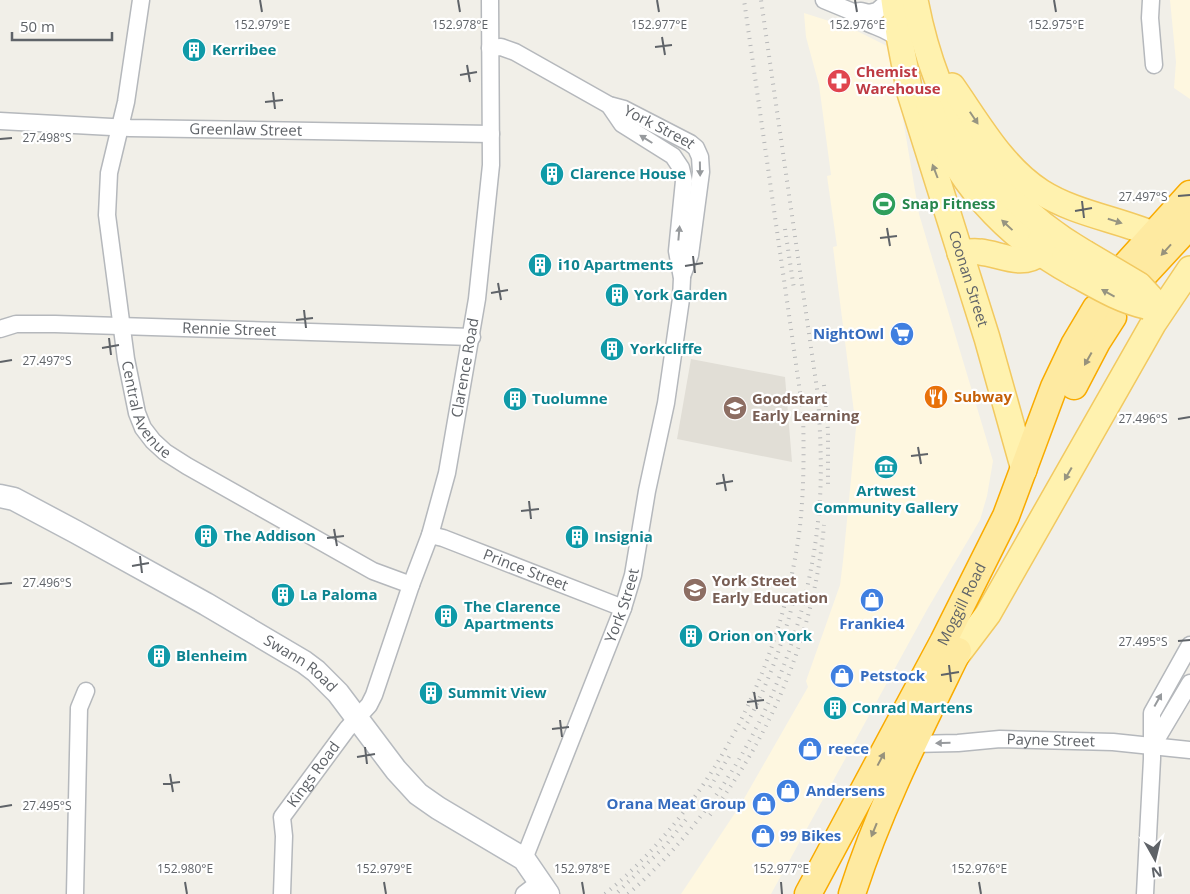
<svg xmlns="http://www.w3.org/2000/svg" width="1190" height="894" viewBox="0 0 1190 894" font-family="'Open Sans',sans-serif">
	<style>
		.commercial { fill: #fef7e0 }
		.education { fill: #e1ded6 }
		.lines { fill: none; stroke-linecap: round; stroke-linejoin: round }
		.minor-casing { stroke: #b5b8bc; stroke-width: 19 }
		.secondary-casing { stroke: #b6babf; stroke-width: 25 }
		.primary-casing { stroke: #f2c960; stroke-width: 28 }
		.trunk-casing { stroke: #f9ab00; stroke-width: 29 }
		.minor { stroke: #fff; stroke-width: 16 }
		.secondary { stroke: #fff; stroke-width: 22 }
		.primary { stroke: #fff2af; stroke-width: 25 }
		.trunk { stroke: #feeaa1; stroke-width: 26 }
		.rail { stroke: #b6b7b8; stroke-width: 4; stroke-dasharray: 1 6; stroke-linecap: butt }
		.primary-bridge-casing { stroke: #f2c960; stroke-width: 28; stroke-linecap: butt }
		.primary-bridge { stroke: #fff2af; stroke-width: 25 }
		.oneway { fill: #979581 }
		.oneway2 { fill: #979a9d }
		.oneway3 { fill: #97927c }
		.ticks { fill: none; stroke: #5f6368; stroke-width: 2 }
		.labels { text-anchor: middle; stroke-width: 4.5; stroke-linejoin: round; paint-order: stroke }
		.culture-label { font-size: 15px; font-weight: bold; fill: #0d838f; stroke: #fff; text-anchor: start }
		.health-label { font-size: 15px; font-weight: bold; fill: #be3a42; stroke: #fff; text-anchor: start }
		.street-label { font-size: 15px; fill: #5f6368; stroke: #fff }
		.leisure-label { font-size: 15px; font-weight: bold; fill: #27864d; stroke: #fff; text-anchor: start }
		.shop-label { font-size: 15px; font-weight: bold; fill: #366cbe; stroke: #fff; text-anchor: start }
		.food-label { font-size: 15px; font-weight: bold; fill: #c56008; stroke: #fff; text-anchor: start }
		.education-label { font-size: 15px; font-weight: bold; fill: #785e54; stroke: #fff; text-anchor: start }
		.ticks-label { font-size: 12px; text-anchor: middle; fill: #5f6368; stroke: #fff; stroke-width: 4.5; stroke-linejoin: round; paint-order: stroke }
	</style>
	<rect width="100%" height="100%" fill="#f1efe8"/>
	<path class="commercial" d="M 1170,0 L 1190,0 L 1190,99 L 1174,88 L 1176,62 Z
		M 804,13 L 851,28 L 891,48 L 919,214 L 993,461 L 987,496 L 980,520 L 928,608 L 771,894 L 681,894 L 741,804 L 808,687 L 806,681 L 840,585 L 843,561 L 856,428 L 833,247 L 837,246 L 827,176 L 831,175 L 819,85 L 806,37 Z"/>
	<path class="education" d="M 691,359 L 785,377 L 792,462 L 677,439 Z"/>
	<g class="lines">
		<g class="minor-casing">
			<g id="minor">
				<path id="s1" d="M 141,0 L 126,102 L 109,173 L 107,215 L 126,359 L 137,413 L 143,428 L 153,441 L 165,452 L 187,466 L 373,571 L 411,585"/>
				<path d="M 824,0 L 853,12 L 861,11 L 869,13 L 877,11 L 890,0"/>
				<path d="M 1151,0 L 1150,18 L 1154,65"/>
				<path d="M 854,13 C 865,27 888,26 900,41"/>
				<path id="s2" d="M 490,48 L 501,47 L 515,52 L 609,105 L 624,109 L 690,143 L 696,148 L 700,157 L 701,172 L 690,255 L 682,276"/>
				<path id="s3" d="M 0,121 L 130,128 L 491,134"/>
				<path id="s4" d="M 0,329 L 16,324 L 55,324 L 472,337"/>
				<path id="s5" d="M 430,535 L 443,538 L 623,608"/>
				<path id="s6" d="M 911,744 L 958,743 L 1000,739 L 1113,742 L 1190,750"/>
				<path d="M 1152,747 L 1190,683"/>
				<path id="s7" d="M 524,859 L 623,608 L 633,575 L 647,491 L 666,403 L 681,299 L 682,278 L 677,251 L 684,181 L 681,168 L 673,156 L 622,124 L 609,105"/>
				<path d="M 75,894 L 79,708 L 86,691"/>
				<path id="s8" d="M 282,894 L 284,836 L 282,817 L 347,729 L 369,705 L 374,695 L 411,585 L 430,535 L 447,473 L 477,299 L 491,165 L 490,0"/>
				<path d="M 524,894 L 541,881"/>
				<path d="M 1145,894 L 1152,759 L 1152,713 L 1190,645"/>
			</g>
		</g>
		<g class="secondary-casing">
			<g id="secondary">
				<path id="s9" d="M 0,496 L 14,499 L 76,532 L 206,604 L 304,662 L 316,671 L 338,693 L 396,770 L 418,794 L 438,808 L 524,859 L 548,894"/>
			</g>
		</g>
		<g class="primary-casing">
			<g id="primary">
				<path id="s10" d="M 894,0 L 900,41 L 910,93 L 987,338 L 1024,470"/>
				<path d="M 915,0 C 936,110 987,196 1085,253"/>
				<path d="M 952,86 C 978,123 1002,167 1041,192 C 1074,213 1116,219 1152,234"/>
				<path d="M 929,105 C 951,178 1007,237 1073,273"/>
				<path d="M 960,253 C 967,252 973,251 980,252 C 1000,254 1022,268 1040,253 L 1040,241"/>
				<path d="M 954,659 L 988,614 L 1153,324 L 1190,269"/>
			</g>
		</g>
		<g class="trunk-casing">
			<g id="trunk">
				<path d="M 1124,267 L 1190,194"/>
				<path d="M 1142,277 L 1190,225"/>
				<path d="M 1074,386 L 1097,342 L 1113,317"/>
				<path id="s11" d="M 808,894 L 943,642 L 1006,516 L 1054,387 L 1074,345 L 1096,308"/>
				<path d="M 852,894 C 879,809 919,731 958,651"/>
			</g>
		</g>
		<use href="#minor" class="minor"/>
		<use href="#secondary" class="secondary"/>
		<use href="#primary" class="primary"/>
		<use href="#trunk" class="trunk"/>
		<path class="rail" d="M 785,229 L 794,289
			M 824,385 L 828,431 L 828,485
			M 744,729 C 767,687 784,641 795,594
			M 710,787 L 730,755
			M 710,815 C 774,732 815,628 824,525
			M 618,892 L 667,844 L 688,817
			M 605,894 C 713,805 783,664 800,526 C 804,489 804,451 803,413 L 744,0
			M 628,894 C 740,797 811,646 820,498 C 822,464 820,430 818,396 L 761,0"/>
		<g class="primary-bridge-casing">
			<path id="primary-bridge" d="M 1085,253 L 1139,285 L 1151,298
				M 1073,273 C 1097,286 1119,300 1146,306"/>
		</g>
		<use href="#primary-bridge" class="primary-bridge"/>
	</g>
	<defs><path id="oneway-solid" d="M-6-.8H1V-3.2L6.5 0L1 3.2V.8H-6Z" transform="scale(1.25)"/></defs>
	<g class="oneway">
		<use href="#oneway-solid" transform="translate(974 118) rotate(56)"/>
		<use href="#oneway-solid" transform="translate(935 171) rotate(-111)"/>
		<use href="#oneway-solid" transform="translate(1115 221) rotate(17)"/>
		<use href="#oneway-solid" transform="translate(1007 225) rotate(-137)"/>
		<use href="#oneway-solid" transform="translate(1108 293) rotate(-151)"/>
		<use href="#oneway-solid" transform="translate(1068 474) rotate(120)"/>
	</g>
	<g class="oneway2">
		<use href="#oneway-solid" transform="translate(646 139) rotate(-148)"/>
		<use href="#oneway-solid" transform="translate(700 169) rotate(89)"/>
		<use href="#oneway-solid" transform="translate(679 233) rotate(-85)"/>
		<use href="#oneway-solid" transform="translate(1158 700) rotate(-61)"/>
		<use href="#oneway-solid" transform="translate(943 743) rotate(179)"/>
	</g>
	<g class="oneway3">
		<use href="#oneway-solid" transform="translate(1166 250) rotate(132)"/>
		<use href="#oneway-solid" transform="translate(1088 359) rotate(119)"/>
		<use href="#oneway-solid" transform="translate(881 759) rotate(-62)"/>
		<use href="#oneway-solid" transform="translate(874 830) rotate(112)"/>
	</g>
	<path class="ticks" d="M 260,0 L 262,12M 458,0 L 460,12M 657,0 L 659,12M 855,0 L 857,12M 1054,0 L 1056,12M 662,37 L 665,55M 655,47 L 672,45M 467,65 L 470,82M 460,75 L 477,72M 273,92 L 275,109M 265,102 L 283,100M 0,139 L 12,138M 1178,196 L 1190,195M 1082,201 L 1084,218M 1075,211 L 1092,208M 887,228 L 890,246M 880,238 L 897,236M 693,256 L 695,273M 685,266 L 703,263M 498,283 L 501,300M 491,293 L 508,290M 304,310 L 306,328M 296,320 L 313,318M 109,338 L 111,355M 102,348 L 119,345M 0,362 L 12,360M 1178,419 L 1190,417M 918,447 L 921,464M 911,456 L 928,454M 723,474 L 726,491M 716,484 L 733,481M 529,501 L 531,519M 521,511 L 539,509M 334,529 L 337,546M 327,538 L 344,536M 140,556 L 142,573M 132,566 L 149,563M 0,584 L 12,583M 1178,641 L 1190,640M 949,665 L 951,682M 941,675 L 959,672M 754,692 L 757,709M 747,702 L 764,700M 560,720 L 562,737M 552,729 L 569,727M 365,747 L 367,764M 357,757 L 375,754M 170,774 L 173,792M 163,784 L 180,782M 0,807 L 12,805M 185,882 L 187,894M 384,882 L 386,894M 582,882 L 584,894M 781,882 L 782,894M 979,882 L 981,894"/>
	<defs>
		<g id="building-disc" transform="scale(1.25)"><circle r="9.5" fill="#0f9aa8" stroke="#fff"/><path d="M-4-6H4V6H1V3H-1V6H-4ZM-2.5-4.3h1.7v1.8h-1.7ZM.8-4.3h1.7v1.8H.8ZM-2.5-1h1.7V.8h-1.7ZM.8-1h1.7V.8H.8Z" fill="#fff"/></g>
		<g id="pharmacy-disc" transform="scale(1.25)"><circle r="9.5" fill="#e0444e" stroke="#fff"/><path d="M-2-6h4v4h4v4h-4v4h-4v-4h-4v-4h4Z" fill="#fff"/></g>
		<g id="stadium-disc" transform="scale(1.25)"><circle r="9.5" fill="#2e9e5b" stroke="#fff"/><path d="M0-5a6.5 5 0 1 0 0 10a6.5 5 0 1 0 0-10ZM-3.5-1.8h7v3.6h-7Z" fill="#fff"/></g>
		<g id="supermarket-disc" transform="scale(1.25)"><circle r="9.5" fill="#3f7fe0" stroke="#fff"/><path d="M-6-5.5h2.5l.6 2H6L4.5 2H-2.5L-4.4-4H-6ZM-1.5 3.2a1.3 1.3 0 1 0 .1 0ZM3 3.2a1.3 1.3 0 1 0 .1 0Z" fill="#fff"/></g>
		<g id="restaurant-disc" transform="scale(1.25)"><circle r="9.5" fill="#e8710a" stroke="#fff"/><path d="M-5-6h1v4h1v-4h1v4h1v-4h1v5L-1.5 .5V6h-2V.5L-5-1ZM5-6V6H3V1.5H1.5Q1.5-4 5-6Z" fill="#fff"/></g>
		<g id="school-disc" transform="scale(1.25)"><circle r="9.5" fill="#8d6e63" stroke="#fff"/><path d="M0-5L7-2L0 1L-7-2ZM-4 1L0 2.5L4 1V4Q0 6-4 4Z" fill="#fff"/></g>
		<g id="museum-disc" transform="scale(1.25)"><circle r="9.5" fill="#0f9aa8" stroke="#fff"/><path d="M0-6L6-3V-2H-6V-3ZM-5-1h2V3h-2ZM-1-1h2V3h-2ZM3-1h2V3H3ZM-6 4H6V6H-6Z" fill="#fff"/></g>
		<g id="shop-disc" transform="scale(1.25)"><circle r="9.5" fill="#3f7fe0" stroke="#fff"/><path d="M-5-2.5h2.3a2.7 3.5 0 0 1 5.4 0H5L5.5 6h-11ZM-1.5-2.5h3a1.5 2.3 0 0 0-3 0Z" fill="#fff"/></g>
	</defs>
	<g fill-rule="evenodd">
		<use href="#building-disc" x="194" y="50"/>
		<use href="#pharmacy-disc" x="839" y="81"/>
		<use href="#building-disc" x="552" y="174"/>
		<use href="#stadium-disc" x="884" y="204"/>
		<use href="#building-disc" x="540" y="265"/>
		<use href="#building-disc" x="617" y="295"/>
		<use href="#supermarket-disc" x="902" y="334"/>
		<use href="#building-disc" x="612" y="349"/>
		<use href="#restaurant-disc" x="936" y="397"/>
		<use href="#building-disc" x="515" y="399"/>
		<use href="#school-disc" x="735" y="408"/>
		<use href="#museum-disc" x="886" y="467"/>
		<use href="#building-disc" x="206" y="536"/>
		<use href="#building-disc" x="577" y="537"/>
		<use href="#school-disc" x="695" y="590"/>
		<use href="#building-disc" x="283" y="595"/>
		<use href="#shop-disc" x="872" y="600"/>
		<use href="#building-disc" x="446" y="616"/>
		<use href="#building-disc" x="691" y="636"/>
		<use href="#building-disc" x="159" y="656"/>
		<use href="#shop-disc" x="842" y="676"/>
		<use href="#building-disc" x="431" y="693"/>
		<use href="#building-disc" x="835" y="708"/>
		<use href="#shop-disc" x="810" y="749"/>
		<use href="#shop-disc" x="788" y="791"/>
		<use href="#shop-disc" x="764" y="804"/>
		<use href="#shop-disc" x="763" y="836"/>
	</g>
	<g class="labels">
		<g class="culture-label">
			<text x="212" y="55">Kerribee</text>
			<text x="570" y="179">Clarence House</text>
			<text x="558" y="270">i10 Apartments</text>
			<text x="634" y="300">York Garden</text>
			<text x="630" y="354">Yorkcliffe</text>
			<text x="532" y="404">Tuolumne</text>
			<text x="886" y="496" text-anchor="middle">Artwest<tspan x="886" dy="17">Community Gallery</tspan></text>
			<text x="224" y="541">The Addison</text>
			<text x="594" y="542">Insignia</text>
			<text x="300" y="600">La Paloma</text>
			<text x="464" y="612">The Clarence<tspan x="464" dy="17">Apartments</tspan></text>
			<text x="708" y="641">Orion on York</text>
			<text x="176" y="661">Blenheim</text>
			<text x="448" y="698">Summit View</text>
			<text x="852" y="713">Conrad Martens</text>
		</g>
		<g class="health-label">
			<text x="856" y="77">Chemist<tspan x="856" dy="17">Warehouse</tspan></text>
		</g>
		<g class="street-label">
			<text dy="5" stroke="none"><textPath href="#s3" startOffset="246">Greenlaw Street</textPath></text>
			<text dy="5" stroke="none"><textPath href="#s2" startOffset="189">York Street</textPath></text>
			<text dy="5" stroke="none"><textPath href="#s10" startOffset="289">Coonan Street</textPath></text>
			<text dy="5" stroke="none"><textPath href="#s4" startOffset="230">Rennie Street</textPath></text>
			<text dy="5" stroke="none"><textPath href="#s8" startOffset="571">Clarence Road</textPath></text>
			<text dy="5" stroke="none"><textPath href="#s1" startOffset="419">Central Avenue</textPath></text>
			<text dy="5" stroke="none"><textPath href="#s5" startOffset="102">Prince Street</textPath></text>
			<text dy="5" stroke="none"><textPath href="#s7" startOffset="272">York Street</textPath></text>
			<text dy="5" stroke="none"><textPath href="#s11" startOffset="328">Moggill Road</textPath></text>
			<text dy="5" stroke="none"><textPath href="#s9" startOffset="345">Swann Road</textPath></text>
			<text dy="5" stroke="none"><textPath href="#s6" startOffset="140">Payne Street</textPath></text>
			<text dy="5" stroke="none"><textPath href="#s8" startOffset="130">Kings Road</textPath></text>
		</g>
		<g class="leisure-label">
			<text x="902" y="209">Snap Fitness</text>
		</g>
		<g class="shop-label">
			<text x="884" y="339" text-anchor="end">NightOwl</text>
			<text x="872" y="629" text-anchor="middle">Frankie4</text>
			<text x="860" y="681">Petstock</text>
			<text x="828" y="754">reece</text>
			<text x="806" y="796">Andersens</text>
			<text x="746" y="809" text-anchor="end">Orana Meat Group</text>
			<text x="780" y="841">99 Bikes</text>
		</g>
		<g class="food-label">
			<text x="954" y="402">Subway</text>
		</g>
		<g class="education-label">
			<text x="752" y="404">Goodstart<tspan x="752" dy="17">Early Learning</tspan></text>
			<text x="712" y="586">York Street<tspan x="712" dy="17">Early Education</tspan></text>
		</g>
	</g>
	<g class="ticks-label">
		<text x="262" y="29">152.979°E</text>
		<text x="460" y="29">152.978°E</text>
		<text x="659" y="29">152.977°E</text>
		<text x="857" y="29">152.976°E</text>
		<text x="1056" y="29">152.975°E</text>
		<text x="47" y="142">27.498°S</text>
		<text x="1143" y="201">27.497°S</text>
		<text x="47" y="365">27.497°S</text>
		<text x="1143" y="423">27.496°S</text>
		<text x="47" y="587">27.496°S</text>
		<text x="1143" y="646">27.495°S</text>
		<text x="47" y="810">27.495°S</text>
		<text x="185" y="873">152.980°E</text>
		<text x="384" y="873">152.979°E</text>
		<text x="582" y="873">152.978°E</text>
		<text x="781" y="873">152.977°E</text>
		<text x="979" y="873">152.976°E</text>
	</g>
	<g transform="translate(1155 859) rotate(172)" stroke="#ffffff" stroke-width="4" paint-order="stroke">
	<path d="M0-4L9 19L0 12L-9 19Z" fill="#5f6368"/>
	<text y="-8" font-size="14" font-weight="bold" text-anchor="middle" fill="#5f6368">N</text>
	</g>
	<path d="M12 32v8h100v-8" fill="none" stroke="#5f6368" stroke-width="2.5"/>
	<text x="20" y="32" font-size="15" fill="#5f6368" stroke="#ffffff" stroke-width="4" paint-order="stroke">50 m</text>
</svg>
